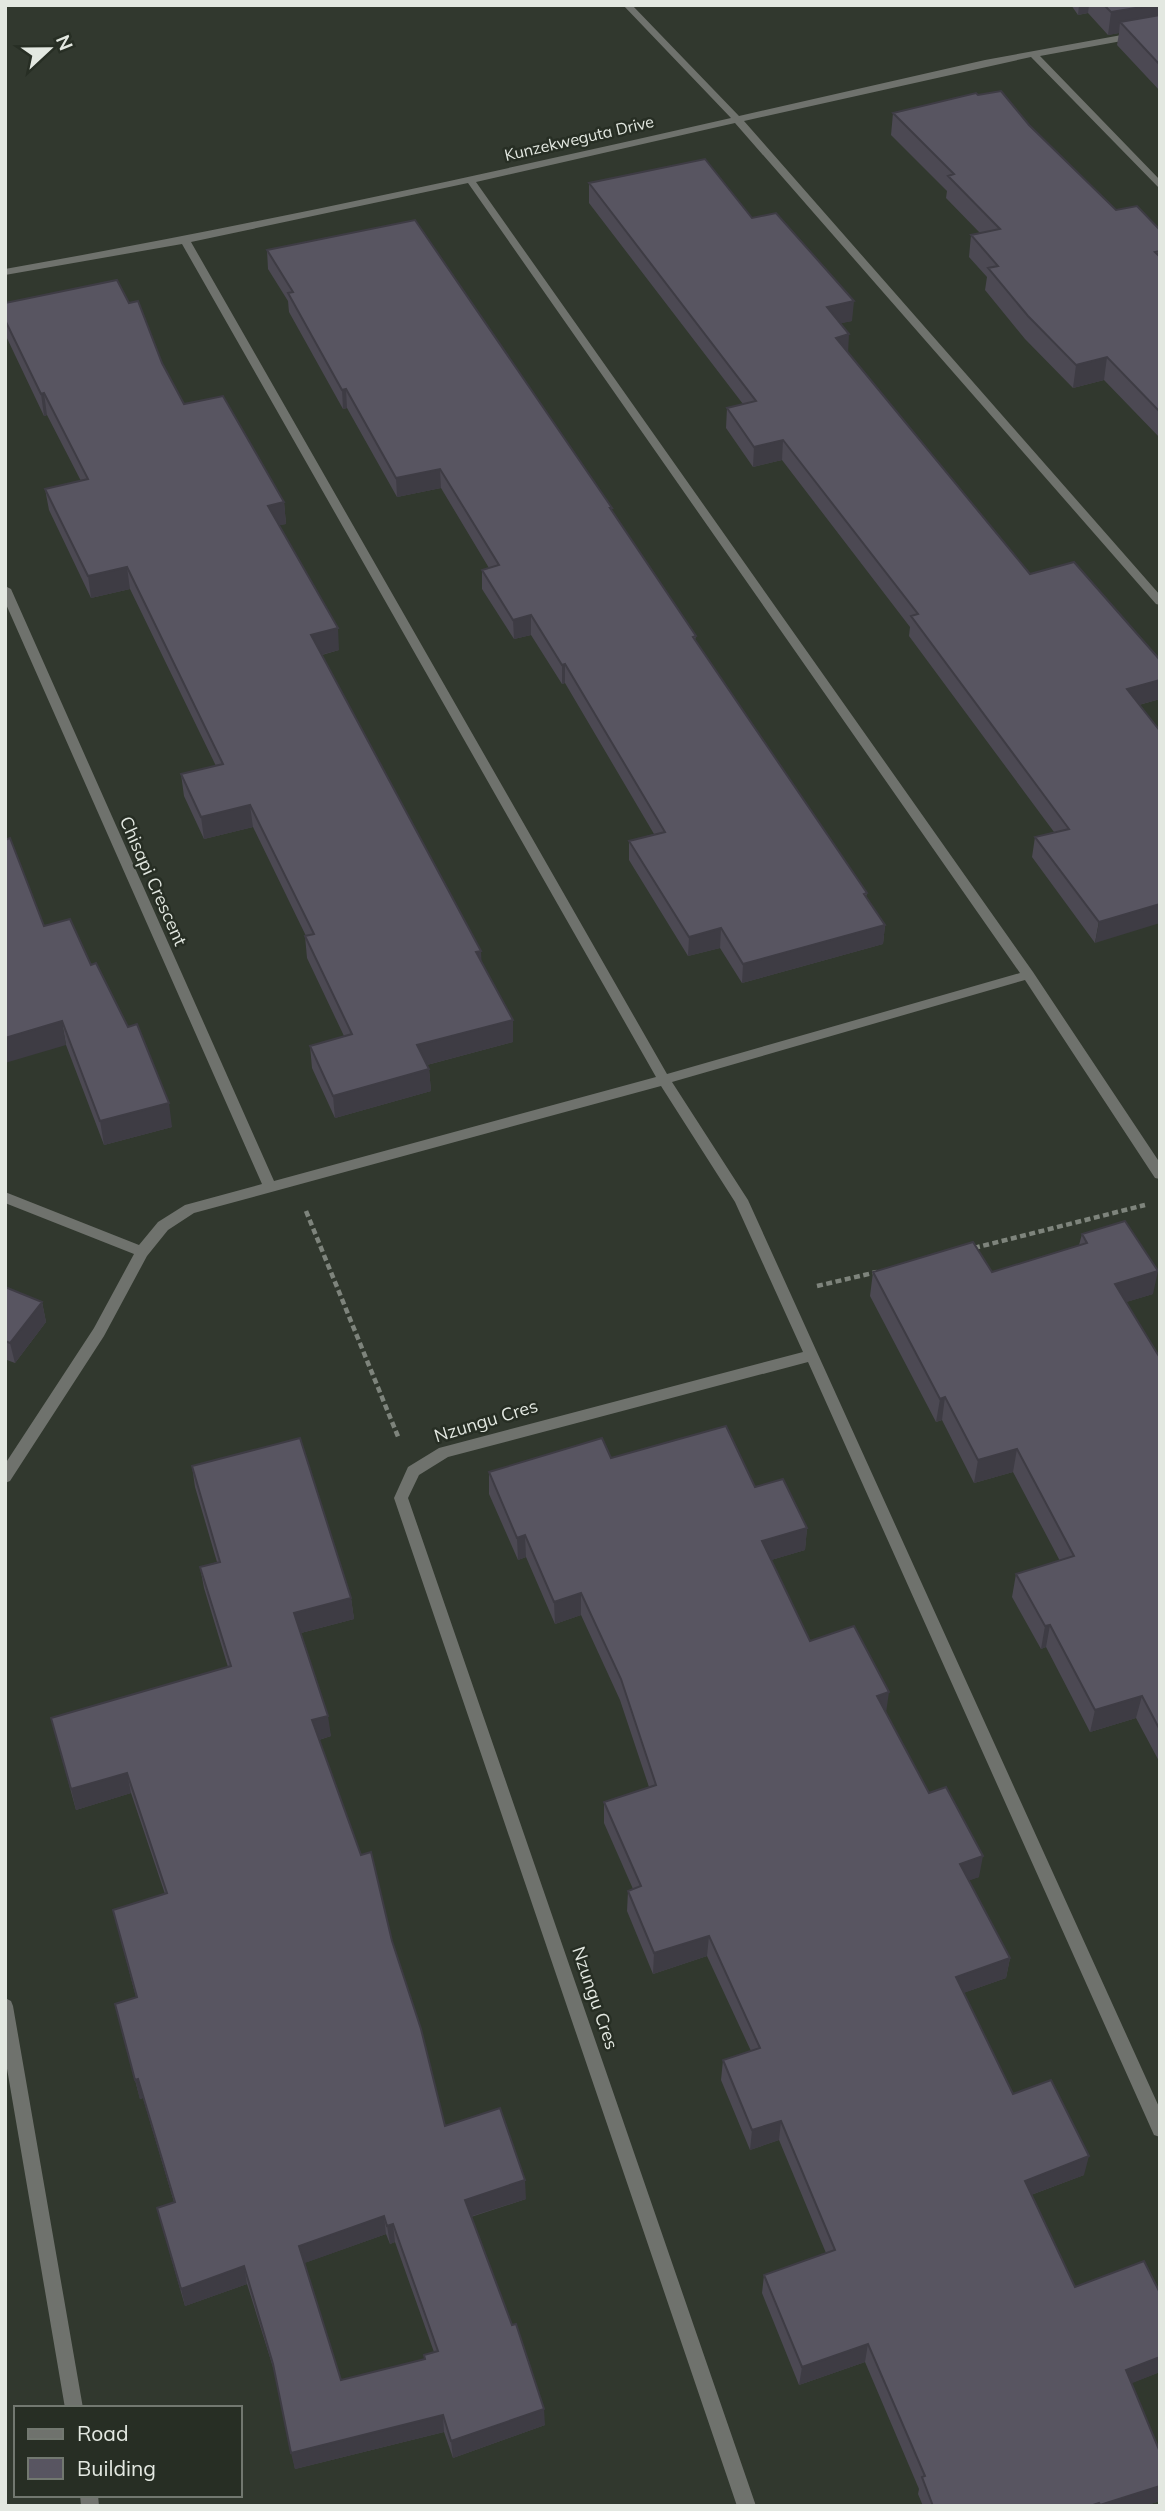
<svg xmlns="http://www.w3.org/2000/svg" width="1165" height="2511" viewBox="0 0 1165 2511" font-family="Mulish,sans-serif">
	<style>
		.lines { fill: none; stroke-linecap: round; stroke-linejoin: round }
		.path { stroke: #7e847c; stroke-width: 4.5; stroke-dasharray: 6 3.5; stroke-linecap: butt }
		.street { fill: #6f726d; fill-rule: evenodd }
		.wall { fill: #4c4953; fill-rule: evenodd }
		.shaded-wall { fill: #3e3c44 }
		.building { fill: #585561; stroke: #3e3c44; stroke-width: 2; fill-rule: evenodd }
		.labels { text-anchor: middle; stroke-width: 5; stroke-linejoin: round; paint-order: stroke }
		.far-street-label { font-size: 16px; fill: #e3e8e1; stroke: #272e24 }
		.street-label { font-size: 18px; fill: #e3e8e1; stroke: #272e24 }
	</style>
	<rect width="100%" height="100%" fill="#31382e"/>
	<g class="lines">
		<path class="path" d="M 306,1211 L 399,1439
			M 974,1248 L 1145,1205
			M 817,1286 L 877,1272"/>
		<path class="street" d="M 623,5 L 632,5 L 739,116 L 985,60 L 1160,28 L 1160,34 L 1040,56 L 1160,180 L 1160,189 L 1031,57 L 744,121 L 1160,595 L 1160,605 L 1156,604 L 735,123 L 476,182 L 1033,972 L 1160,1163 L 1160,1179 L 1155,1178 L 1025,980 L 672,1082 L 748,1200 L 1160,2109 L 1160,2137 L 1154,2135 L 808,1362 L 448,1457 L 419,1475 L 408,1498 L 756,2506 L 737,2506 L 394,1498 L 408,1467 L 439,1448 L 803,1352 L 735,1202 L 661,1086 L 194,1213 L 168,1230 L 147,1256 L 104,1336 L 10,1481 L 5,1483 L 5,1464 L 94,1328 L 134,1254 L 5,1203 L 5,1192 L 139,1245 L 158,1222 L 185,1205 L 262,1184 L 5,602 L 5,586 L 11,589 L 274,1181 L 656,1077 L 182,244 L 5,275 L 5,269 C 249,226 490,173 731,118 ZM 468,183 L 1020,973 L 667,1074 L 191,242 Z
			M 5,1998 L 11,2001 L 13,2006 L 83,2408 L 65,2408 L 5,2057 Z
			M 80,2495 L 98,2495 L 99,2506 L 81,2506 Z"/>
	</g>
	<path class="wall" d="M 1071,5 L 1160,5 L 1160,91 L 1117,45 L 1119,33 L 1108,35 L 1088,13 L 1078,15 Z
		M 978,95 L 1029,125 L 1116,210 L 1160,230 L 1160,438 L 1104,380 L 1073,388 L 1025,339 L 985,290 L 987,277 L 969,257 L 971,235 L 980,233 L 946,198 L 947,191 L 891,135 L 893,113 Z
		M 589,183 L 752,218 L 852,321 L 840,323 L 848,352 L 1030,574 L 1160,660 L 1160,699 L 1139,705 L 1095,943 L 1032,857 L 1035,837 L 1054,832 L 909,636 L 910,627 L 782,460 L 753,467 L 726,428 L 727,408 L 743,404 L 589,203 Z
		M 267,250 L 612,512 L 696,636 L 695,640 L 867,893 L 866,897 L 885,925 L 883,944 L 742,983 L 720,948 L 688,956 L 629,860 L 629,841 L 654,834 L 565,683 L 562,684 L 531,635 L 514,639 L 482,589 L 482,570 L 489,568 L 441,488 L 397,497 L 347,408 L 343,409 L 289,312 L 288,301 L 268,269 Z
		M 5,303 L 162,363 L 184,404 L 284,502 L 286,524 L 279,525 L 339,650 L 322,655 L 481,962 L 513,1042 L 427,1065 L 429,1069 L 431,1091 L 335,1118 L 312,1068 L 310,1046 L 344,1036 L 307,958 L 305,936 L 306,936 L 253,827 L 204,839 L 184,796 L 181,774 L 216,766 L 130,589 L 91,598 L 49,510 L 45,489 L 81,481 L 47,415 L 44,416 L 5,334 Z
		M 44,926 L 91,965 L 172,1127 L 104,1145 L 66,1045 Z
		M 1082,1234 L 1153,1294 L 1126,1302 L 1160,1358 L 1160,1763 L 1136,1718 L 1090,1732 L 1046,1647 L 1041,1649 L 1012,1597 L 1016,1574 L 1060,1561 L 1013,1472 L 974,1483 L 942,1420 L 936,1422 L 870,1296 L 873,1272 L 992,1272 L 1079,1245 Z
		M 5,1287 L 42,1302 L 46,1322 L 15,1363 L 7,1360 L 5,1363 Z
		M 611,1458 L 755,1487 L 807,1528 L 805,1550 L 771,1560 L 810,1641 L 886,1713 L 929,1793 L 979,1877 L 969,1880 L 1010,1958 L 1006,1978 L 963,1993 L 1013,2094 L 1084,2175 L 1031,2195 L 1075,2287 L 1160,2372 L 1131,2383 L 1160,2501 L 1144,2506 L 923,2506 L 918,2494 L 919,2489 L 865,2362 L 799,2385 L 762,2293 L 764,2275 L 826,2253 L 779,2140 L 750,2150 L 721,2080 L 723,2060 L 751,2051 L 707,1956 L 653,1974 L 627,1911 L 628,1891 L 633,1889 L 604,1823 L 604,1802 L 649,1787 L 620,1700 L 581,1615 L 555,1624 L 526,1557 L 518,1560 L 489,1494 L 489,1472 Z
		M 192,1466 L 351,1598 L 354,1619 L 301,1633 L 331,1736 L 319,1740 L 392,1941 L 445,2126 L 526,2199 L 471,2217 L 545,2425 L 453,2458 L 444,2432 L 295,2469 L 277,2380 L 247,2284 L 185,2306 L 162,2226 L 157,2208 L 174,2202 L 143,2098 L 140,2099 L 120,2023 L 136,1997 L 113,1910 L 165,1894 L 131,1793 L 76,1810 L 51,1718 L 228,1667 L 204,1588 L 200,1567 L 217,1562 L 195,1487 ZM 386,2234 L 390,2244 L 395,2242 L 434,2352 L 424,2355 L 425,2359 L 341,2380 L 304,2263 Z"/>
	<path class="shaded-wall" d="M 1079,5 L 1089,5 L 1088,13 L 1078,15 Z
		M 1154,5 L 1160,5 L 1160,26 L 1120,22 L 1119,33 L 1108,35 L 1111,12 Z
		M 854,301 L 852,321 L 825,327 L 827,307 Z
		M 849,334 L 848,354 L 836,338 Z
		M 1107,357 L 1104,380 L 1073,388 L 1076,365 Z
		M 346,389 L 347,408 L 343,409 L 342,390 Z
		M 44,393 L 47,415 L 44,416 L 41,394 Z
		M 783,440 L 782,460 L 753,467 L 754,447 Z
		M 440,469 L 441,488 L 397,497 L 396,478 Z
		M 284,502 L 286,524 L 270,527 L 268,506 Z
		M 127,567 L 130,589 L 91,598 L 88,576 Z
		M 531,615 L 531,635 L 514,639 L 513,620 Z
		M 338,628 L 339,650 L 313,657 L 311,635 Z
		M 565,664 L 565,683 L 562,684 L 562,665 Z
		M 1160,680 L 1160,699 L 1124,709 L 1127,689 Z
		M 250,805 L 253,827 L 204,839 L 201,817 Z
		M 1160,904 L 1160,923 L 1095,943 L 1099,922 Z
		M 885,925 L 883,944 L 742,983 L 743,964 Z
		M 721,928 L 720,948 L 688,956 L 689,937 Z
		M 481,951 L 482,973 L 476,952 Z
		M 513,1020 L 513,1042 L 419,1067 L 417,1045 Z
		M 62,1021 L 66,1045 L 5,1063 L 5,1038 Z
		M 429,1069 L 431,1091 L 335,1118 L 333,1096 Z
		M 169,1103 L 172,1127 L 104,1145 L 100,1121 Z
		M 1158,1271 L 1153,1294 L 1110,1307 L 1115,1284 Z
		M 42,1302 L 46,1322 L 15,1363 L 10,1343 Z
		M 945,1397 L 942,1420 L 936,1422 L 940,1399 Z
		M 1017,1449 L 1013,1472 L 974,1483 L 978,1460 Z
		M 807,1528 L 805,1550 L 761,1563 L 762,1541 Z
		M 525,1535 L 526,1557 L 518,1560 L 517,1538 Z
		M 581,1593 L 581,1615 L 555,1624 L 554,1602 Z
		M 351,1598 L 354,1619 L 297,1634 L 294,1613 Z
		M 1050,1625 L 1046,1647 L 1041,1649 L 1045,1626 Z
		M 889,1692 L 886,1713 L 877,1696 Z
		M 1142,1696 L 1136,1718 L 1090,1732 L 1095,1710 Z
		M 328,1716 L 331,1736 L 315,1741 L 312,1720 Z
		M 127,1773 L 131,1793 L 76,1810 L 71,1789 Z
		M 983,1856 L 979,1877 L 957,1885 L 960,1864 Z
		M 709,1936 L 707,1956 L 653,1974 L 654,1953 Z
		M 1010,1958 L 1006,1978 L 952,1997 L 956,1977 Z
		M 138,2079 L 143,2098 L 140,2099 L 135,2080 Z
		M 781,2121 L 779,2140 L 750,2150 L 752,2130 Z
		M 1089,2156 L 1084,2175 L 1020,2199 L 1025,2181 Z
		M 525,2180 L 526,2199 L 466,2218 L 465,2200 Z
		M 384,2216 L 386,2234 L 302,2264 L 299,2246 Z
		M 393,2224 L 395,2242 L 390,2244 L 387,2226 Z
		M 244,2266 L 247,2284 L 185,2306 L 181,2289 Z
		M 868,2344 L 865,2362 L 799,2385 L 802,2367 Z
		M 1160,2357 L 1160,2372 L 1120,2388 L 1126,2370 Z
		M 544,2409 L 545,2425 L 453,2458 L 451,2441 Z
		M 443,2415 L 444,2432 L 295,2469 L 291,2453 Z
		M 1160,2486 L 1160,2501 L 1144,2506 L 1100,2506 Z"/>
	<path class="building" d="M 1104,5 L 1154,5 L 1111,12 Z
		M 1160,15 L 1160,65 L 1120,22 Z
		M 1001,91 L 1029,125 L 1116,210 L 1137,206 L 1160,230 L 1160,251 L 1155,252 L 1160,257 L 1160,412 L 1107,357 L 1076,365 L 1028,316 L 988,268 L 998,266 L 971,235 L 1000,229 L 948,176 L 954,174 L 893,113 L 976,93 L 978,95 Z
		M 705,159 L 752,218 L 776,213 L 854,301 L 827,307 L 849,334 L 836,338 L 1030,574 L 1074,562 L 1160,660 L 1160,680 L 1127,689 L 1160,731 L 1160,904 L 1099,922 L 1035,837 L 1069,829 L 911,616 L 918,614 L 783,440 L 754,447 L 727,408 L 756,401 L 589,183 Z
		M 415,220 L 612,508 L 610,508 L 696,636 L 693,637 L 867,893 L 864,894 L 885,925 L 743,964 L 721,928 L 689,937 L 629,841 L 665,832 L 565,664 L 562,665 L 531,615 L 513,620 L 482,570 L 499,565 L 440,469 L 396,478 L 346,389 L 342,390 L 288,293 L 293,292 L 267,250 Z
		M 117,280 L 129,303 L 138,301 L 162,363 L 184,404 L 223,396 L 284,502 L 268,506 L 338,628 L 311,635 L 481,951 L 476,952 L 513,1020 L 417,1045 L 429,1069 L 333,1096 L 310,1046 L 352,1034 L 305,936 L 314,934 L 250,805 L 201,817 L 181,774 L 223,764 L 127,567 L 88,576 L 45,489 L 88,479 L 44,393 L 41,394 L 5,320 L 5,303 Z
		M 10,838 L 44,926 L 70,919 L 91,965 L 96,963 L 128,1027 L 137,1024 L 169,1103 L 100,1121 L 62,1021 L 5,1038 L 5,840 Z
		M 1125,1221 L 1158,1271 L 1115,1284 L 1160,1358 L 1160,1730 L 1142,1696 L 1095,1710 L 1050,1625 L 1045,1626 L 1016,1574 L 1074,1556 L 1017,1449 L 978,1460 L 945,1397 L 940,1399 L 873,1272 L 973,1242 L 992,1272 L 1087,1243 L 1082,1234 Z
		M 5,1287 L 42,1302 L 10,1343 L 5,1341 Z
		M 726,1426 L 755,1487 L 783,1479 L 807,1528 L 762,1541 L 810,1641 L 854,1626 L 889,1692 L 877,1696 L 929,1793 L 946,1787 L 983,1856 L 960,1864 L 1010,1958 L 956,1977 L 1013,2094 L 1051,2080 L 1089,2156 L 1025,2181 L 1075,2287 L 1144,2261 L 1160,2293 L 1160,2357 L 1126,2370 L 1160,2452 L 1160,2486 L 1100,2505 L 1099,2503 L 1090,2506 L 933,2506 L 922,2477 L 925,2476 L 868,2344 L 802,2367 L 764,2275 L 835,2250 L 781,2121 L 752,2130 L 723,2060 L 760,2048 L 709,1936 L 654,1953 L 628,1891 L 641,1886 L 604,1802 L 656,1785 L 621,1679 L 581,1593 L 554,1602 L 525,1535 L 517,1538 L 489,1472 L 602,1438 L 611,1458 Z
		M 300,1438 L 351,1598 L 294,1613 L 328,1716 L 312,1720 L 361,1855 L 371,1852 L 392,1941 L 421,2029 L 445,2126 L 500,2108 L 525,2180 L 465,2200 L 512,2325 L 516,2324 L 544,2409 L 451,2441 L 443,2415 L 291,2453 L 273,2364 L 244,2266 L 181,2289 L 157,2208 L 175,2202 L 138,2079 L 135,2080 L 115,2004 L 137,1997 L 113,1910 L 167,1893 L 127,1773 L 71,1789 L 51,1718 L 231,1666 L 200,1567 L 220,1562 L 192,1466 ZM 384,2216 L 387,2226 L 393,2224 L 438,2351 L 424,2355 L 425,2359 L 341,2380 L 299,2246 Z"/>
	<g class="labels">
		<g class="far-street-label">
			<text transform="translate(579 138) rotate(-13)" y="6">Kunzekweguta Drive</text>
		</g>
		<g class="street-label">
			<text transform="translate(153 881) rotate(66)" y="6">Chisapi Crescent</text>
			<text transform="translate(486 1421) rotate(-17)" y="6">Nzungu Cres</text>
			<text transform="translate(595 1998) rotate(71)" y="6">Nzungu Cres</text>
		</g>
	</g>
	<rect width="1165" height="2511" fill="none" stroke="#e3e8e1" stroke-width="14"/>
	<rect x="14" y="2406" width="228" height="91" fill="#272e24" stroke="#727870" stroke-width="2"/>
	<rect x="28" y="2429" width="35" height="10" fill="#6f726d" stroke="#727870" stroke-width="2"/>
	<text x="77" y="2441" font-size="21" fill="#e3e8e1">Road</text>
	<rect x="28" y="2458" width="35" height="21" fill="#585561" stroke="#727870" stroke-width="2"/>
	<text x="77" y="2476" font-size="21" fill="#e3e8e1">Building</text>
	<g transform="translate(49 49) rotate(68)" stroke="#272e24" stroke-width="5" paint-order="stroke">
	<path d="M0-5L12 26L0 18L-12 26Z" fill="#e3e8e1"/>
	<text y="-10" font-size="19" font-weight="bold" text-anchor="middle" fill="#e3e8e1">N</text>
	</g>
</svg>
